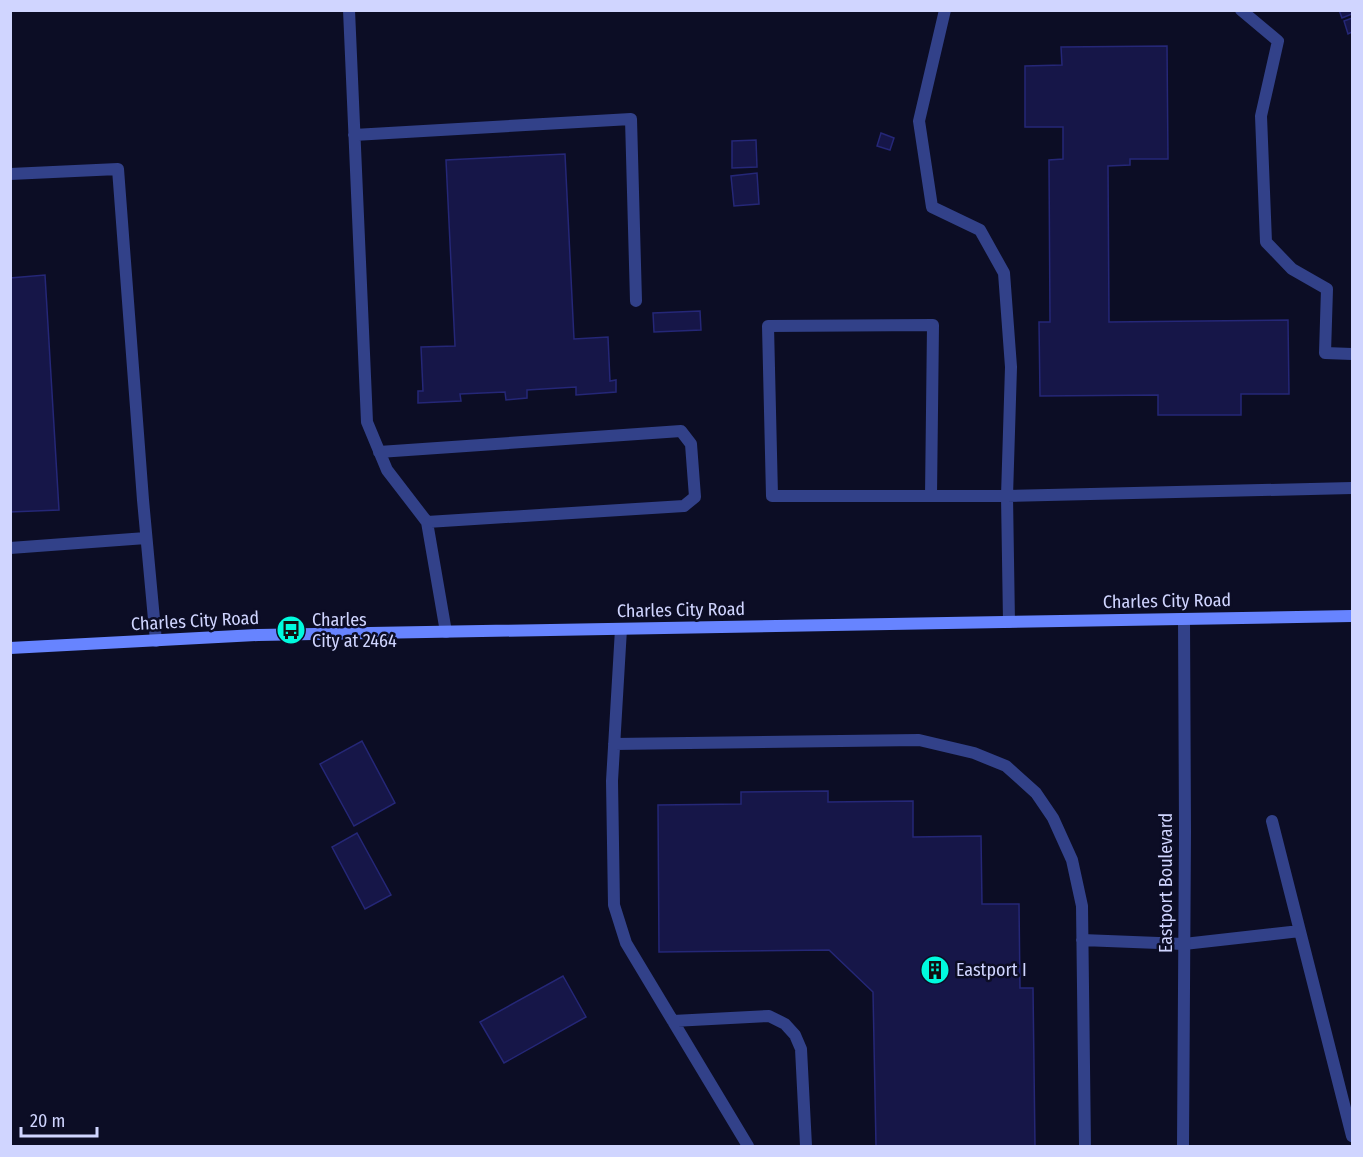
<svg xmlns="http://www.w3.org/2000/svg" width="1363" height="1157" viewBox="0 0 1363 1157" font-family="'Fira Sans Condensed',sans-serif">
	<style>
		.building { fill: #161648; stroke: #252777; stroke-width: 1.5 }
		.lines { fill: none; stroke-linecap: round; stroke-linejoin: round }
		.service { stroke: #324189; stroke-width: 12 }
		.minor { stroke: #324189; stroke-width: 12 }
		.secondary { stroke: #6784ff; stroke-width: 12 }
		.labels { text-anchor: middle; stroke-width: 5; stroke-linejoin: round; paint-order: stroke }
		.street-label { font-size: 18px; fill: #d0d5ff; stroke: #0c0d25 }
		.poi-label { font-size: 18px; fill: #d0d5ff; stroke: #0c0d25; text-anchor: start }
	</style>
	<rect width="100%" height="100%" fill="#0c0d25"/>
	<path class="building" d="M 1339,10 L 1352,10 L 1352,14 L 1342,18 Z
		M 1352,18 L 1352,32 L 1348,34 L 1344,21 Z
		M 1167,46 L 1168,159 L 1130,159 L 1130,165 L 1108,166 L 1109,322 L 1288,320 L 1289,394 L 1241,394 L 1241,415 L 1158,415 L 1158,395 L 1040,396 L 1039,322 L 1050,322 L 1049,160 L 1063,159 L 1063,127 L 1025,127 L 1025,66 L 1062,65 L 1061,47 Z
		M 881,133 L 894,138 L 890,150 L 877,146 Z
		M 756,140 L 757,167 L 732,168 L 732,141 Z
		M 565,154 L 574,339 L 608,337 L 610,381 L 616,380 L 616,392 L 576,395 L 576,387 L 527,390 L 527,398 L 506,400 L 505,392 L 460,394 L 461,401 L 418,403 L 418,391 L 423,391 L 421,347 L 455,346 L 446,160 Z
		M 757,173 L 759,204 L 734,206 L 731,176 Z
		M 45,275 L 59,510 L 10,512 L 10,278 Z
		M 700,311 L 701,330 L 654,332 L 653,313 Z
		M 362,741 L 395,803 L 354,826 L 320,764 Z
		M 828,791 L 828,802 L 913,801 L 913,837 L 981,836 L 982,904 L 1019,904 L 1020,988 L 1033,988 L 1035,1146 L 876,1146 L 873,992 L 829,950 L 659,952 L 658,805 L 741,804 L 741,792 Z
		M 357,833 L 391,895 L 365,909 L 332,847 Z
		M 563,976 L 586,1017 L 504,1063 L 480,1022 Z"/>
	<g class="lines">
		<path class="service" d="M 349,10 L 367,422 L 387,470 L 427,522 L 446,632
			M 1241,10 L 1278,41 L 1261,116 L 1266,242 L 1292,269 L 1327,289 L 1325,353 L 1352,354
			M 354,135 L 631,119 L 636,301
			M 10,174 L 118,169 L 143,500 L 156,641
			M 379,452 L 681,431 L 691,444 L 695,497 L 684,506 L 427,522
			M 931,496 L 933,325 L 768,326 L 772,496 L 1007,496 L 1011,367 L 1004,273 L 980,230 L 932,207 L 919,121 L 945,10
			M 10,548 L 146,538
			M 1009,622 L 1007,496 L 1352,488
			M 621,629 L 612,781 L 614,905 L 626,943 L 748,1146
			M 614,744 L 919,740 L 974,753 L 1006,766 L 1036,793 L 1053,818 L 1072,860 L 1082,906 L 1085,1146
			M 1272,821 L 1352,1136
			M 1082,940 L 1184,944 L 1300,931
			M 673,1021 L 769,1016 L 785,1024 L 795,1035 L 801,1049 L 806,1146"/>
		<path class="minor" d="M 1183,1146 L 1185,831 L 1184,619"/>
		<path class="secondary" d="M 10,648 L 258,635 L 1352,616"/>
	</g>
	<defs>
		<g id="bus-disc" transform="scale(1.5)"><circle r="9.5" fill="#00fbde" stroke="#0c0d25"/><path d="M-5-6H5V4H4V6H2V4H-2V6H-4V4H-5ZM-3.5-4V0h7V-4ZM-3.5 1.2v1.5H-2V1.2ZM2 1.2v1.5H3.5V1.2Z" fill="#111"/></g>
		<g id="building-disc" transform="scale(1.5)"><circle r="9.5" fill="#00fbde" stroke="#0c0d25"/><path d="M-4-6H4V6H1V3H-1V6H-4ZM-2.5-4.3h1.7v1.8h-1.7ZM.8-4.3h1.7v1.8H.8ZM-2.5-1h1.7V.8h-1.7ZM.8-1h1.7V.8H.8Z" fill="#111"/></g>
	</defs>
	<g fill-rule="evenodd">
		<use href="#bus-disc" x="291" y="630"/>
		<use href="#building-disc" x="935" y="970"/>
	</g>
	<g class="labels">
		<g class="street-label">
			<text transform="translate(1167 601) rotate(-1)" y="6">Charles City Road</text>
			<text transform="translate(681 610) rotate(-1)" y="6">Charles City Road</text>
			<text transform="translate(195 621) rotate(-3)" y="6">Charles City Road</text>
			<text transform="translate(1166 883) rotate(-90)" y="6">Eastport Boulevard</text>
		</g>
		<g class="poi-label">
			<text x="312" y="626">Charles<tspan x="312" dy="21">City at 2464</tspan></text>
			<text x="956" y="976">Eastport I</text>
		</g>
	</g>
	<rect width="1363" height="1157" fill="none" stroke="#d0d5ff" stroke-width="24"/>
	<path d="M21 1127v9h76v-9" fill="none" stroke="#d0d5ff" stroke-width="3"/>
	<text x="30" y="1127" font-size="18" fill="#d0d5ff" stroke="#0c0d25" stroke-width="4.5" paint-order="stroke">20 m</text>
</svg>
